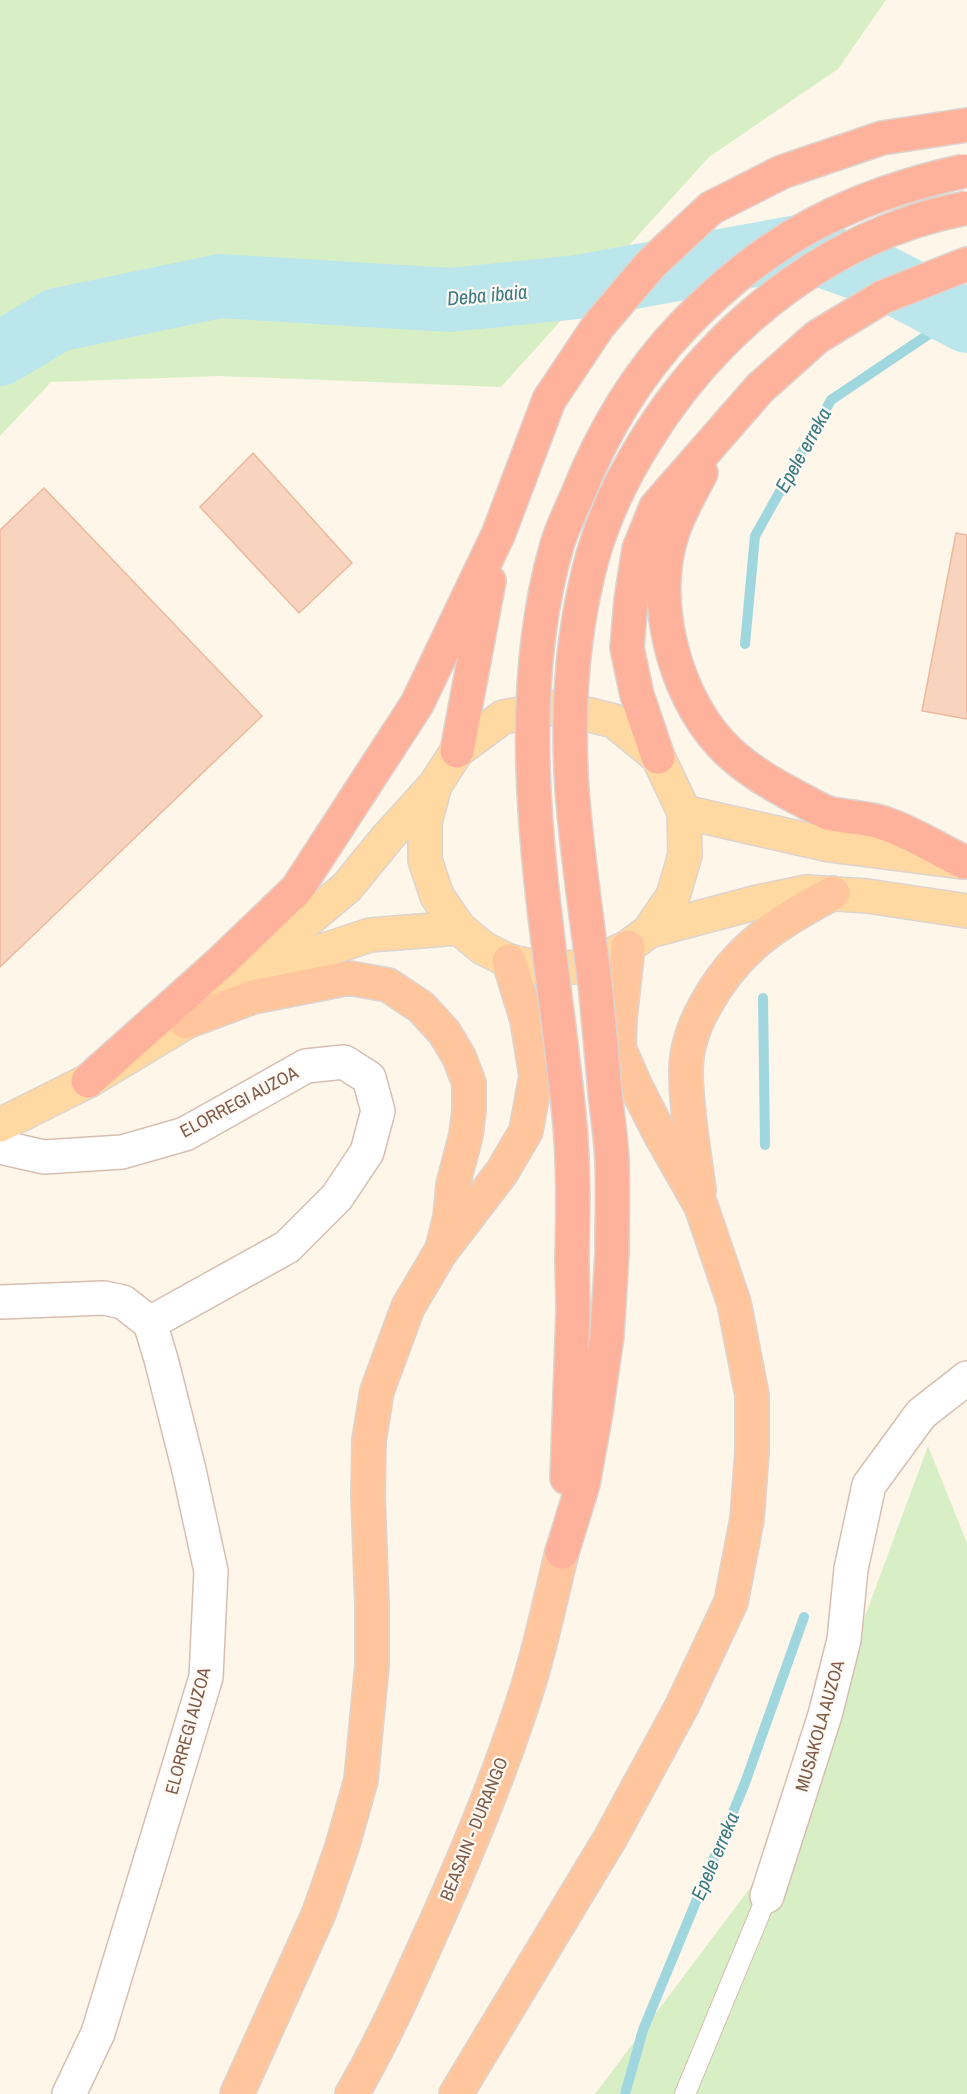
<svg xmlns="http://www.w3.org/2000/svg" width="967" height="2094" viewBox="0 0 967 2094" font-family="'Archivo Narrow',sans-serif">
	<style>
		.green { fill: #d8efc6 }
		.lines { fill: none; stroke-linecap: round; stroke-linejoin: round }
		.stream { stroke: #a0d7df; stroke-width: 10 }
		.river { stroke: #bbe6ec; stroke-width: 64 }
		.building { fill: #f8d3be; stroke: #ecb99d; stroke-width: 1.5 }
		.service-casing { stroke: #d6bfb0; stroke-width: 22 }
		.minor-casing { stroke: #d6bfb0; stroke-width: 36 }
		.primary-casing { stroke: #ddd4d0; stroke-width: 36 }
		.trunk-casing { stroke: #ddd4d0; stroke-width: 36 }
		.motorway-casing { stroke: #ddd4d0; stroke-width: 36 }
		.service { stroke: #fff; stroke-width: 20 }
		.minor { stroke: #fff; stroke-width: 33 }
		.primary { stroke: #ffd9a1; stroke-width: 33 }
		.trunk { stroke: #ffc69e; stroke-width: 33 }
		.motorway { stroke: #ffb29b; stroke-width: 33 }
		.motorway-bridge-casing { stroke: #ddd4d0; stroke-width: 36; stroke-linecap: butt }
		.motorway-bridge { stroke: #ffb29b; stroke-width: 33 }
		.labels { text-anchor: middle; stroke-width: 4.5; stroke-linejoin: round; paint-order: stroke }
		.street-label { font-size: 18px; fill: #7e5a49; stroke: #fffaf3 }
		.water-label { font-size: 20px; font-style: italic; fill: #3a7a84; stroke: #fffaf3 }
	</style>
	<rect width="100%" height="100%" fill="#fff6ea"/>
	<path class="green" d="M 0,0 L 886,0 L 838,69 L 709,157 L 501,387 L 220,376 L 51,382 L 0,436 Z
		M 928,1446 L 967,1543 L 967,2094 L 688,2094 Z
		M 768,1864 L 683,2094 L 595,2094 Z"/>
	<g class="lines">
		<path class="stream" d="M 745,644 L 755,536 L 831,400 L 956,316
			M 763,998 L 765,1145
			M 625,2094 L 643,2030 L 745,1783 L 804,1617"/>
		<path class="river" d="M 0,354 L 57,320 L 220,286 L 450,300 L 578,287 L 798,247 L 881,276 L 967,321"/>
	</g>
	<path class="building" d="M 253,453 L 352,563 L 299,613 L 200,507 Z
		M 44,488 L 262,716 L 0,967 L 0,530 Z
		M 956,533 L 967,535 L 967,719 L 922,711 Z"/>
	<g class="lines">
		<g class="service-casing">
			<path id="service" d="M 685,2094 L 767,1896"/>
		</g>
		<g class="minor-casing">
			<path id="minor" d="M 0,1147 L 44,1157 L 122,1152 L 185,1134 L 306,1066 L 344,1062 L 369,1078 L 378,1111 L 367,1152 L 337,1197 L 287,1247 L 150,1323 L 123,1302 L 104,1298 L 0,1302
				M 767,1896 L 825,1715 L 844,1640 L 851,1569 L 869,1485 L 921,1414 L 967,1378
				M 69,2094 L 98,2033 L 206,1677 L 211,1571 L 189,1470 L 161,1359 L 150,1323"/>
		</g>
		<g class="primary-casing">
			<path id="primary" d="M 684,812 L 829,845 L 962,862
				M 649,931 L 758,902 L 807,892 L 867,896 L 967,911
				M 189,1020 L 347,887 L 387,838 L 435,785 L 457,751 L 503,717 L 558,707 L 614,721 L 658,757 L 684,812 L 685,855 L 673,896 L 649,931 L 628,947 L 591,965 L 549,970 L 509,961 L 483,948 L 459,928 L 437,896 L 425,860 L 425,822 L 435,785
				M 0,1125 L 88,1081 L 186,1022 L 319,952 L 370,935 L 459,928"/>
		</g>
		<g class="trunk-casing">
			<path id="trunk" d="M 186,1022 L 253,997 L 349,978 L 388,985 L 421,1007 L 444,1032 L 459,1057 L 469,1083 L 469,1110 L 466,1135 L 453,1185 L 450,1217 L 443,1245
				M 699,1190 C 694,1151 686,1110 686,1071 C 686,1049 694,1025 705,1006 C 737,947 776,924 833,893
				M 237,2094 L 319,1913 L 342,1847 L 361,1780 L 372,1665 L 372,1606 L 368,1496 L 369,1440 L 377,1391 L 408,1307 L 440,1253 L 502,1172 L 526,1131 L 536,1076 L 527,1020 L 509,961
				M 352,2094 C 384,2039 410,1980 436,1922 C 467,1853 496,1783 520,1711 C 538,1659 549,1605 562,1552
				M 456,2094 L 611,1837 L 682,1706 L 731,1602 L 747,1519 L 752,1452 L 752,1395 L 734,1303 L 701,1206 L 660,1134 L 635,1085 L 619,1048 L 620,1018 L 628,947"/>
		</g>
		<g class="motorway-casing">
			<path id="motorway" d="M 701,473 C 691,492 680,511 673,531 C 650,599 673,692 721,744 C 743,768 775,786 804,801 C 811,805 820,810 828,813 C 847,818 868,817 886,824 C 913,833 939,850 964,862
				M 457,751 L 489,581
				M 658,757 L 637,695 L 627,648 L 631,600 L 639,549 L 656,507 L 760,388 L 817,337 L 883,297 L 967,264
				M 88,1081 L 219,964 L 297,889 L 417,704 L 498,535 L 549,400 L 599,325 L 651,264 L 711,208 L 782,172 L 882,138 L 967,125
				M 567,1478 L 573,1312 L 572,1259
				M 562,1552 L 583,1484 L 596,1412 L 607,1336 L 612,1253"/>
		</g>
		<use href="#service" class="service"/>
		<use href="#minor" class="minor"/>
		<use href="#primary" class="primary"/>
		<use href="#trunk" class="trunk"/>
		<use href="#motorway" class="motorway"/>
		<g class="motorway-bridge-casing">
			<path id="motorway-bridge" d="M 612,1253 C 612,1222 613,1191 612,1160 C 611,1137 607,1114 605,1092 C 602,1059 599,1026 596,993 C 588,925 577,857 572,789 C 567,712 572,630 593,555 C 615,479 666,400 721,344 C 788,276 873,225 967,208
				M 572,1259 C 573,1212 574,1163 569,1115 C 551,930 504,728 557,545 C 562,528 570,512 577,496 C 602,433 636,375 683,326 C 765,240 849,196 964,171"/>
		</g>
		<use href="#motorway-bridge" class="motorway-bridge"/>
	</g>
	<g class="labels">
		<g class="street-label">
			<text transform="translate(239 1102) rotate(-28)" y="6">ELORREGI AUZOA</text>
			<text transform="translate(820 1726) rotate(-74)" y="6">MUSAKOLA AUZOA</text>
			<text transform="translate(188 1731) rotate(-75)" y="6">ELORREGI AUZOA</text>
			<text transform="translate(474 1829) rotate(-68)" y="6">BEASAIN - DURANGO</text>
		</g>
		<g class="water-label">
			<text transform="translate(487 295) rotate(-5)" y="7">Deba ibaia</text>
			<text transform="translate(803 450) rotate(-61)" y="7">Epele erreka</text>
			<text transform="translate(715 1856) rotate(-67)" y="7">Epele erreka</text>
		</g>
	</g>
</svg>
